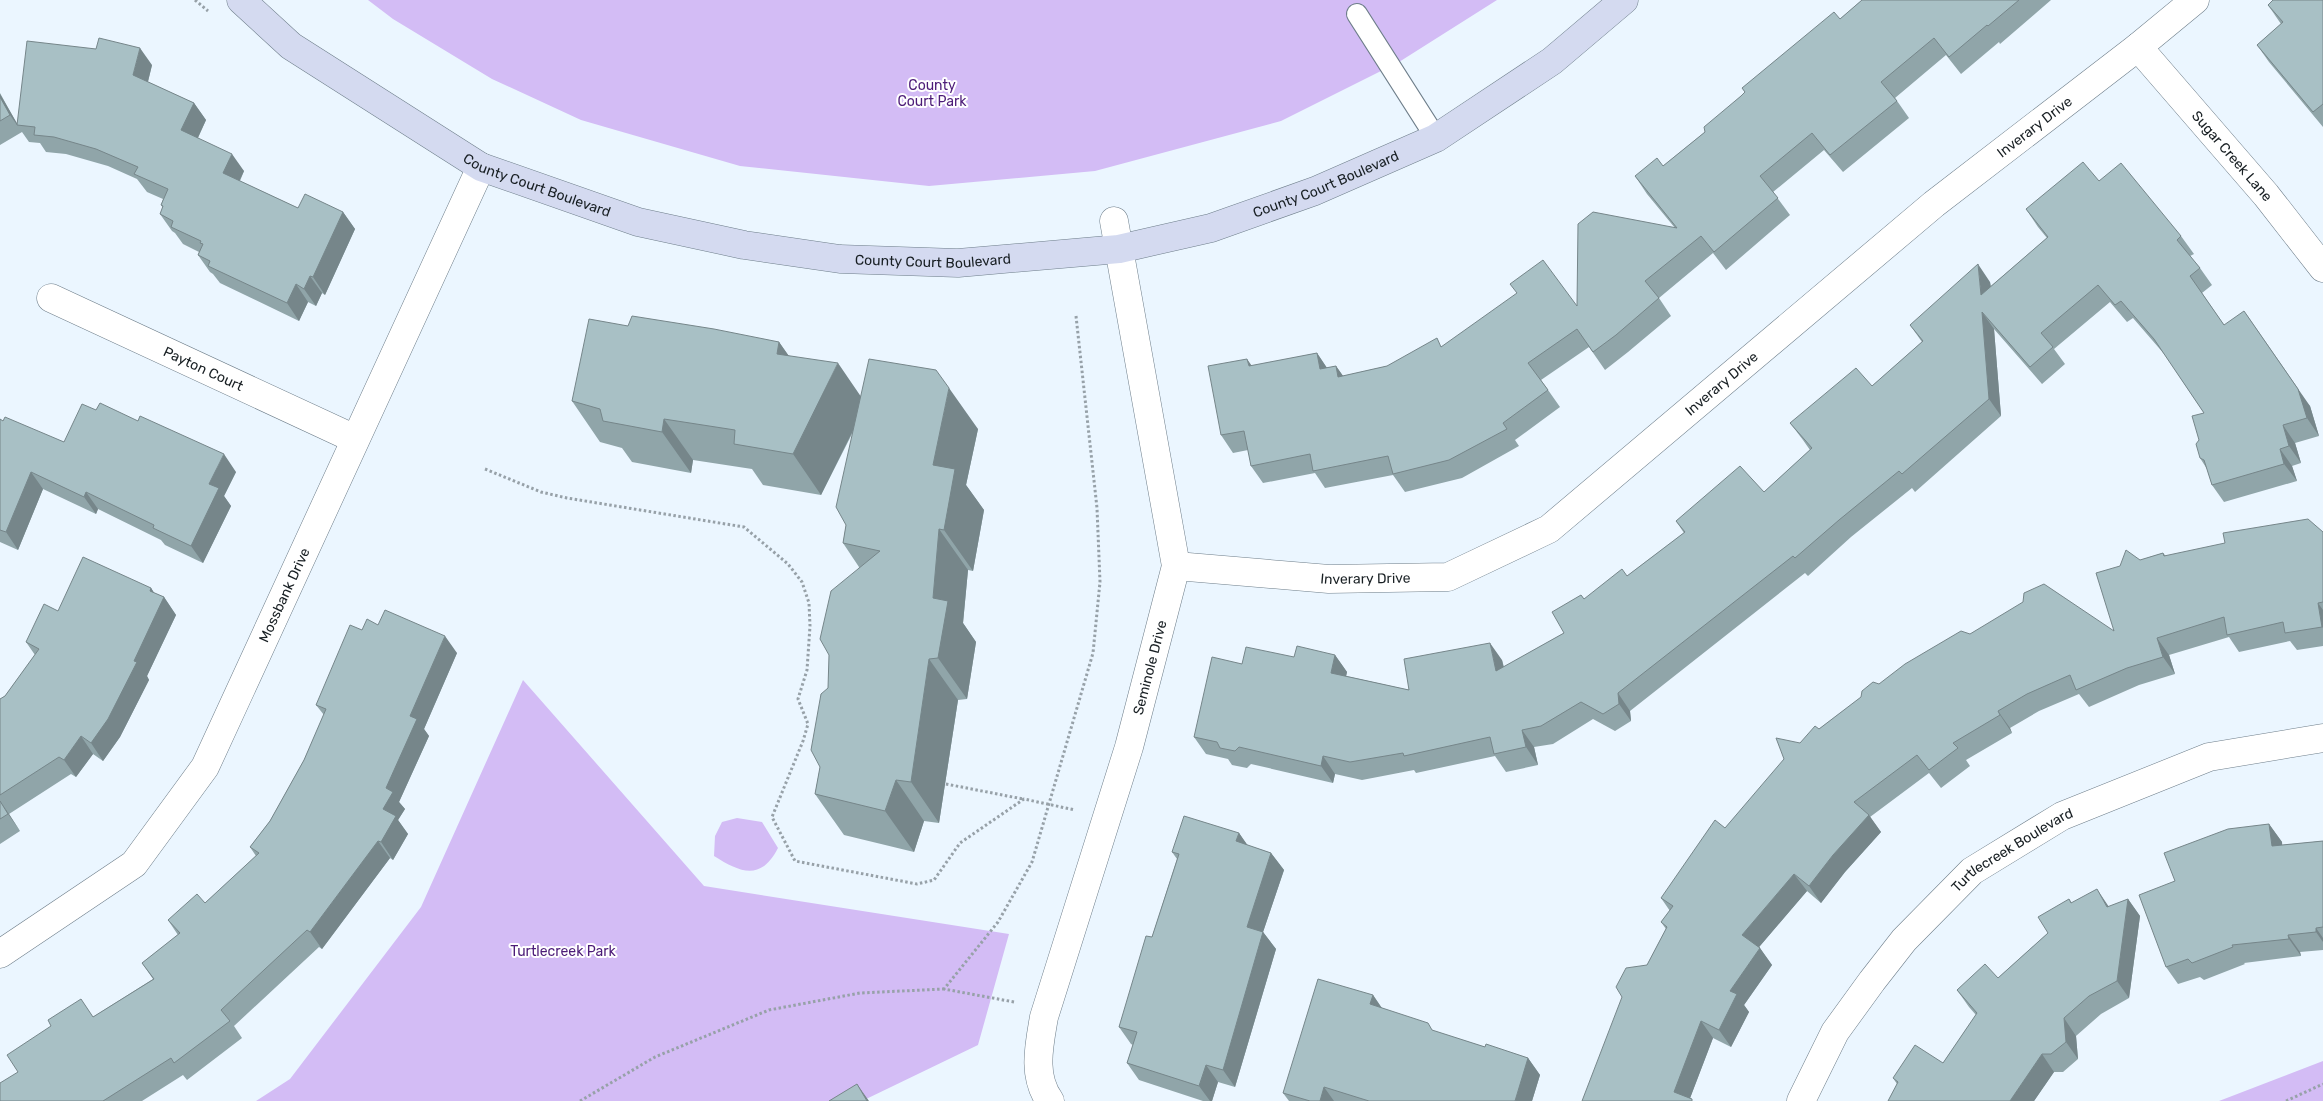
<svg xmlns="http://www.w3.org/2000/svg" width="2323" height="1101" viewBox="0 0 2323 1101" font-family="Rubik,sans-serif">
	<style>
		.green { fill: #d3bcf5 }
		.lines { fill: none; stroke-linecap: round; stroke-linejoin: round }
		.lane-casing { stroke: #6e7e8a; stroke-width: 22 }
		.street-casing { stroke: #6e7e8a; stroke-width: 29 }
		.secondary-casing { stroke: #6e7e8a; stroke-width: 29 }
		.path { stroke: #97a1a8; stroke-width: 3; stroke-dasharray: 2.5 2.5; stroke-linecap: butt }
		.lane { stroke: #fff; stroke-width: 20 }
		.street { stroke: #fff; stroke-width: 28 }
		.secondary { stroke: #d4daf0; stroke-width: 28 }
		.wall { fill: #90a5a9 }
		.shaded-wall { fill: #76868a }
		.building { fill: #a8c0c5; stroke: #76868a }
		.labels { text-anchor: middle; stroke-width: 4; stroke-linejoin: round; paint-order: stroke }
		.park-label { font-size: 14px; fill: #4c1c78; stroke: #fff }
		.street-label { font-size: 14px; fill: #181f23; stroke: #fff }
	</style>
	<rect width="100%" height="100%" fill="#ebf6ff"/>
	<path class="green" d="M 368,0 L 1497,0 L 1399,62 L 1281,121 L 1095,171 L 929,186 L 740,166 L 581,120 L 492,79 L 393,19 Z
		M 523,680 L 704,886 L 1009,934 L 978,1045 L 862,1101 L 256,1101 L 290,1079 L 421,907 Z
		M 737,818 L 762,822 L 778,848 C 761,881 741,873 714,856 L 715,836 L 722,822 Z
		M 2323,1061 L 2323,1101 L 2219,1101 Z"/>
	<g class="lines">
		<g class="lane-casing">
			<path id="lane" d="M 1357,14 L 1436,138"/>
		</g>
		<g class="street-casing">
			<g id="street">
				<path id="s1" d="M 2138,47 L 2266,195 L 2323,268"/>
				<path id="s2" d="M 51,298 L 355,439"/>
				<path id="s3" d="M 1176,566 L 1329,579 L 1448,577 L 1549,529 L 1934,204 L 2138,47 L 2195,0"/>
				<path id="s4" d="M 0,954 L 134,864 L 205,767 L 481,167"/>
				<path id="s5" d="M 1050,1101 C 1032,1076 1039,1046 1044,1017 L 1129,747 L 1176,566 L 1114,221"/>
				<path id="s6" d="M 1801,1101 L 1835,1032 L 1872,981 L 1904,940 L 1972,871 L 2062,816 L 2209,757 L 2323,738"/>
			</g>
		</g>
		<g class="secondary-casing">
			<g id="secondary">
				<path id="s7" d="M 241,0 L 291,46 L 481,167 L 638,222 L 744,245 L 840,259 L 958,263 L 1119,249 L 1211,228 L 1315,191 L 1436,138 L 1552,61 L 1624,0"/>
			</g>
		</g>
		<path class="path" d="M 195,0 L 208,11
			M 485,469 L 541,492 L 567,498 L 744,527 L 788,564 L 802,582 L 809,603 L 810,626 L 807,670 L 798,699 L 808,724 L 803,741 L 772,817 L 795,861 L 917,884 L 934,880 L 960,843 L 1024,799 L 1075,810
			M 941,783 L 1023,799
			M 1014,1002 L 944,989 L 998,922 L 1032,862 L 1093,653 L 1100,582 L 1097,508 L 1076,316
			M 580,1101 L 655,1057 L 769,1010 L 860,993 L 944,989
			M 2286,1101 L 2323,1084"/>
		<use href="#lane" class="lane"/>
		<use href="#street" class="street"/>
		<use href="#secondary" class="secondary"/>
	</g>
	<path class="wall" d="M 1862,0 L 2051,0 L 2000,44 L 1999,42 L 1961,74 L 1946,55 L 1895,98 L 1909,118 L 1843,172 L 1824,150 L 1773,192 L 1790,215 L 1726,270 L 1713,253 L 1659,298 L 1671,316 L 1628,352 L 1605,370 L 1589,347 L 1541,380 L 1560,407 L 1515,440 L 1519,446 L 1462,478 L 1405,492 L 1393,475 L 1325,488 L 1315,473 L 1263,483 L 1251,466 L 1248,450 L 1233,453 L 1221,435 L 1252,366 L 1317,353 L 1327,368 L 1336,366 L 1343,376 L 1387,366 L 1442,346 L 1577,306 L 1675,228 L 1647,194 L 1635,176 L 1663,166 L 1705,132 L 1745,92 L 1742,88 L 1840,19 Z
		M 2323,0 L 2323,127 L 2269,62 L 2257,45 L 2281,24 L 2268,5 Z
		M 152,65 L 148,82 L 194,103 L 206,120 L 198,138 L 244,171 L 240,181 L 298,208 L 343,212 L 355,229 L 325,295 L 322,293 L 316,306 L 308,302 L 299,321 L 220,283 L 213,274 L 210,272 L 198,255 L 199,252 L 183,244 L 175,233 L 172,231 L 160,214 L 163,208 L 161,205 L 163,199 L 147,192 L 137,179 L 108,166 L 66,154 L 46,152 L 40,143 L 29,142 L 22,132 L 0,145 L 0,93 L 17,124 Z
		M 2099,181 L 2181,236 L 2194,254 L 2190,256 L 2200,268 L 2212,285 L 2202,293 L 2224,325 L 2310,406 L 2319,436 L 2295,443 L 2301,463 L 2292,466 L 2297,481 L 2224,502 L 2212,485 L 2207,469 L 2200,458 L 2199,440 L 2204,413 L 2165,355 L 2133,318 L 2127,322 L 2110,302 L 2054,349 L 2065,364 L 2042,384 L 1994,329 L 2001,416 L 1915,492 L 1912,488 L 1851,537 L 1808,576 L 1805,573 L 1630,711 L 1631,721 L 1615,731 L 1593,719 L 1553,744 L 1534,747 L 1538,765 L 1506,772 L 1495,756 L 1416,773 L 1414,770 L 1362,780 L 1335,774 L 1333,783 L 1251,764 L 1247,768 L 1232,765 L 1228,759 L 1206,754 L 1194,737 L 1242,664 L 1294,657 L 1335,655 L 1347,672 L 1346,676 L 1409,690 L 1502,660 L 1504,667 L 1564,633 L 1581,595 L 1584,599 L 1627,576 L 1684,533 L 1676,521 L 1764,492 L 1810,450 L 1803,440 L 1790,423 L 1872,386 L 1922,342 L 1910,325 L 1990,282 L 1991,286 L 2047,238 L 2038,227 L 2026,209 Z
		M 628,326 L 779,342 L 788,355 L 861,396 L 978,429 L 966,485 L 984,510 L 973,571 L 968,570 L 963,623 L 976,642 L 967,699 L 958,700 L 939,823 L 924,821 L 914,852 L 844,835 L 815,794 L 820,767 L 828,688 L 859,567 L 843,543 L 846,525 L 853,432 L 821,495 L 763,485 L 752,469 L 693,460 L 691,473 L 632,462 L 622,448 L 600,442 L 572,401 Z
		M 0,419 L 3,421 L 64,442 L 236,472 L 224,496 L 231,506 L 203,563 L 165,545 L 161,540 L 98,509 L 96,514 L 43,489 L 18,550 L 0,542 Z
		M 2323,532 L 2323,646 L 2297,650 L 2290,641 L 2239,652 L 2229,637 L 2169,655 L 2175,674 L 2139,685 L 2089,707 L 2079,694 L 2039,711 L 2010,728 L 2012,733 L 1966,760 L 1970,766 L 1941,788 L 1929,773 L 1870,817 L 1881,832 L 1845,872 L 1821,903 L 1807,891 L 1759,947 L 1772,965 L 1744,1005 L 1749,1012 L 1731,1047 L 1713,1038 L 1690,1098 L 1582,1101 L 1647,965 L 1666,929 L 1661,922 L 1670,911 L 1661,898 L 1725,828 L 1800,743 L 1819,729 L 1879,684 L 1970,634 L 2114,631 L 2140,560 L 2163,553 L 2166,556 Z
		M 151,588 L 154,593 L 164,597 L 176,615 L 147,676 L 149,680 L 120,737 L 103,761 L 93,754 L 76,777 L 71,774 L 9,814 L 20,831 L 0,844 L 0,699 L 5,696 L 35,655 L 26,642 L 58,611 Z
		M 378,625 L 457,653 L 424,729 L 429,736 L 399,802 L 405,809 L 398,820 L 408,834 L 393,860 L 390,858 L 322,949 L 319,947 L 234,1026 L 242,1038 L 187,1080 L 183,1075 L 142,1101 L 0,1101 L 18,1072 L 93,1017 L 153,979 L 142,963 L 178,935 L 168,920 L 205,903 L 256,856 L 250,847 L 270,821 L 304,760 L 324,715 L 316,705 L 362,630 Z
		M 2269,824 L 2282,842 L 2282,845 L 2323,841 L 2323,950 L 2300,952 L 2301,956 L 2244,963 L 2245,964 L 2204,980 L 2200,977 L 2178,984 L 2166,967 L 2175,881 Z
		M 1239,833 L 1247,845 L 1271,853 L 1284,870 L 1263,932 L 1276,949 L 1235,1087 L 1218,1082 L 1212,1101 L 1203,1101 L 1139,1080 L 1127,1063 L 1133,1045 L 1131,1044 L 1119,1027 L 1152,937 L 1177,859 L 1172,852 Z
		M 2069,899 L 2072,903 L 2109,907 L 2128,899 L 2140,916 L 2129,998 L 2101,1014 L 2076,1036 L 2078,1059 L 2063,1072 L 2054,1072 L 2034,1101 L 1888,1101 L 1897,1084 L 1893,1078 L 1943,1063 L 1976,1015 L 1969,1007 L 1957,990 L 1998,978 L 2048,933 Z
		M 1373,995 L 1382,1008 L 1433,1031 L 1485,1047 L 1528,1058 L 1540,1075 L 1532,1101 L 1289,1101 L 1283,1093 Z"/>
	<path class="shaded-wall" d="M 140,48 L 152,65 L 145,93 L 133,75 Z
		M 0,94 L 18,125 L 17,125 L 10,115 L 0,97 Z
		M 194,103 L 206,120 L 193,148 L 181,130 Z
		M 232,154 L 244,171 L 235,190 L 223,173 Z
		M 343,212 L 355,229 L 325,295 L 313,277 Z
		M 1978,264 L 1990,282 L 1993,312 L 1981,295 Z
		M 310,276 L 322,293 L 316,306 L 304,289 Z
		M 296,284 L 308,302 L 299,321 L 287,303 Z
		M 2244,311 L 2310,406 L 2319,436 L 2307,418 Z
		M 1982,312 L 1994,329 L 2001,416 L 1989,399 Z
		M 779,342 L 808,383 L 777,354 Z
		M 1317,353 L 1329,371 L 1320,369 Z
		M 1247,359 L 1259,376 L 1249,366 Z
		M 838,363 L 866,404 L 821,495 L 793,454 Z
		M 1336,366 L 1348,383 L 1338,377 Z
		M 949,388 L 978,429 L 966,485 L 984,510 L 973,571 L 944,530 L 933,465 Z
		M 664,419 L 693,460 L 691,473 L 662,432 Z
		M 2283,425 L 2295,443 L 2301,463 L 2289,446 Z
		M 2280,449 L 2292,466 L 2297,481 L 2284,464 Z
		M 224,454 L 236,472 L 224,496 L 231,506 L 203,563 L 191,546 L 209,484 Z
		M 31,472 L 43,489 L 18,550 L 6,532 Z
		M 86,492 L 98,509 L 96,514 L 84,497 Z
		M 939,529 L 968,570 L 963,623 L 976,642 L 967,699 L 938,658 L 933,598 Z
		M 151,588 L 161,603 L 164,597 L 176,615 L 147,676 L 149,680 L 120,737 L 103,761 L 91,743 L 134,661 Z
		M 2318,603 L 2323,610 L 2323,628 L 2322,627 Z
		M 445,636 L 457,653 L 424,729 L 429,736 L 399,802 L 405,809 L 398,820 L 408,834 L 393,860 L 381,842 L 383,809 L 386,788 L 410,716 Z
		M 2157,638 L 2169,655 L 2175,674 L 2163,657 Z
		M 1490,643 L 1502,660 L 1508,689 L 1496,671 Z
		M 1335,655 L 1347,672 L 1343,690 L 1331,673 Z
		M 929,659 L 958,700 L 939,823 L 911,782 Z
		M 1618,693 L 1630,711 L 1631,721 L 1619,704 Z
		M 1998,711 L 2010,728 L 2012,733 L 2000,715 Z
		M 1522,730 L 1534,747 L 1538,765 L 1526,747 Z
		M 81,736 L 93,754 L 76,777 L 64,760 Z
		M 1323,756 L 1335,774 L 1333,783 L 1321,766 Z
		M 896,780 L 924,821 L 914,852 L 885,811 Z
		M 0,801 L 9,814 L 20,831 L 8,814 Z
		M 1869,815 L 1881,832 L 1845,872 L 1821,903 L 1809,886 L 1833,855 Z
		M 2269,824 L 2282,842 L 2284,863 L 2272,846 Z
		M 1239,833 L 1251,850 L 1236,841 Z
		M 378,841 L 390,858 L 322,949 L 310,932 Z
		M 1271,853 L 1284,870 L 1259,944 L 1247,927 Z
		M 1794,874 L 1807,891 L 1754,953 L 1742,935 Z
		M 2097,889 L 2109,907 L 2107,907 Z
		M 2128,899 L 2140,916 L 2129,998 L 2117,981 Z
		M 2316,928 L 2323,938 L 2323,942 L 2316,932 Z
		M 1263,932 L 1276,949 L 1235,1087 L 1223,1070 Z
		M 2288,935 L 2300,952 L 2301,956 L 2289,939 Z
		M 1760,948 L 1772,965 L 1744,1005 L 1749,1012 L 1731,1047 L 1719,1030 L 1730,991 Z
		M 1373,995 L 1385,1013 L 1370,1004 Z
		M 2064,1018 L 2076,1036 L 2078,1059 L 2066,1042 Z
		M 1701,1021 L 1713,1038 L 1689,1101 L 1674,1092 Z
		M 2042,1054 L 2054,1072 L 2034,1101 L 2010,1101 Z
		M 1528,1058 L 1540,1075 L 1532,1101 L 1515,1101 Z
		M 1206,1065 L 1218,1082 L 1212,1101 L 1210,1101 L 1199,1086 Z
		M 857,1084 L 869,1101 L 867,1101 Z
		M 1324,1087 L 1334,1101 L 1320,1101 Z"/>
	<path class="building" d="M 1862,0 L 2019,0 L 1988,26 L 1987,25 L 1949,57 L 1934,38 L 1881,82 L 1897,101 L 1830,155 L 1812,133 L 1760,176 L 1778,198 L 1714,252 L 1701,236 L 1645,281 L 1659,298 L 1616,335 L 1593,352 L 1577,329 L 1528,363 L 1548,390 L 1503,423 L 1507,429 L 1449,460 L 1393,474 L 1388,456 L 1313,471 L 1310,454 L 1251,466 L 1244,431 L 1221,435 L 1208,366 L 1247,359 L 1249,366 L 1317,353 L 1320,369 L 1336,366 L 1338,377 L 1387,366 L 1437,338 L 1441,347 L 1517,293 L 1510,284 L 1543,260 L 1577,306 L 1578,224 L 1593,212 L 1677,228 L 1635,176 L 1657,158 L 1663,166 L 1705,132 L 1704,127 L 1741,96 L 1745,92 L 1742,88 L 1834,12 L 1840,19 Z
		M 2273,0 L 2323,0 L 2323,104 L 2313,112 L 2257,45 L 2283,22 L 2268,5 Z
		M 99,38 L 140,48 L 133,75 L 194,103 L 181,130 L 232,154 L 223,173 L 298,208 L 305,194 L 343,212 L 313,277 L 310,276 L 304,289 L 296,284 L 287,303 L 208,266 L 210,261 L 198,255 L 203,244 L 200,243 L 201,241 L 171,227 L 173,221 L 160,214 L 163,206 L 161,205 L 168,189 L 134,174 L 138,167 L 96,149 L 54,137 L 34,135 L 35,127 L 17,125 L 27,41 L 96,49 Z
		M 0,97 L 10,115 L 0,121 Z
		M 2083,162 L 2099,181 L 2121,163 L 2181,236 L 2177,240 L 2200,268 L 2190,276 L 2224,325 L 2244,311 L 2298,389 L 2307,418 L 2283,425 L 2289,446 L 2280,449 L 2284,464 L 2212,485 L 2204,460 L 2200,458 L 2196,444 L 2199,440 L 2192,416 L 2204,413 L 2154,339 L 2121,301 L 2115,305 L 2098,285 L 2041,333 L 2053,347 L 2030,367 L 1982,312 L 1989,399 L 1902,474 L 1899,471 L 1839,520 L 1795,558 L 1793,556 L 1618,693 L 1619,704 L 1603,714 L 1581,702 L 1541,726 L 1522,730 L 1526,747 L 1494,754 L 1490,737 L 1404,756 L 1403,753 L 1350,762 L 1323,756 L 1321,766 L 1239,747 L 1235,751 L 1220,748 L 1217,742 L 1194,737 L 1212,657 L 1242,664 L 1246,647 L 1294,657 L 1297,646 L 1335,655 L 1331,673 L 1409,690 L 1404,659 L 1490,643 L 1496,671 L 1564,633 L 1552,612 L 1581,595 L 1584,599 L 1622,569 L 1627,576 L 1685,532 L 1676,521 L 1740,466 L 1764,492 L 1812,448 L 1790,423 L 1856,368 L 1872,386 L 1923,341 L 1910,325 L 1978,264 L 1981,295 L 2048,237 L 2026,209 Z
		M 632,316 L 714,329 L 779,342 L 777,354 L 838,363 L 793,454 L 734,444 L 735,430 L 664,419 L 662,432 L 603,421 L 600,409 L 572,401 L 589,319 L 628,326 Z
		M 869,359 L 936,370 L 949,388 L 933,465 L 955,469 L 944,530 L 939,529 L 933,598 L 948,601 L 938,658 L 929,659 L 911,782 L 896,780 L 885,811 L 815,794 L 820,767 L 811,750 L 821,694 L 828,688 L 829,655 L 820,639 L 831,591 L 880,551 L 843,543 L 846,525 L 836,507 Z
		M 100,403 L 138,421 L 140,416 L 224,454 L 209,484 L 219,488 L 191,546 L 153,528 L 154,525 L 86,492 L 84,497 L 31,472 L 6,532 L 0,530 L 0,419 L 3,421 L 5,417 L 64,442 L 82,404 L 96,410 Z
		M 2308,519 L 2323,532 L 2323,602 L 2318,603 L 2322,627 L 2285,633 L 2283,622 L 2227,635 L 2224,617 L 2157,638 L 2163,657 L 2127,668 L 2076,690 L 2070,675 L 2027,694 L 1998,711 L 2000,715 L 1953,743 L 1958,748 L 1929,770 L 1917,755 L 1854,802 L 1869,815 L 1833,855 L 1809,886 L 1794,874 L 1742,935 L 1760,948 L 1730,991 L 1737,994 L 1719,1030 L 1701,1021 L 1674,1092 L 1692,1099 L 1692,1101 L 1582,1101 L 1622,997 L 1616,987 L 1626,968 L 1647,965 L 1667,927 L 1661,922 L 1673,906 L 1661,898 L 1715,820 L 1725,828 L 1784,759 L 1776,738 L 1800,743 L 1815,726 L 1819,729 L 1861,697 L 1862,691 L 1873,682 L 1879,684 L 1905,664 L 1961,631 L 1970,634 L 2023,602 L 2024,593 L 2044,584 L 2114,631 L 2096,573 L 2120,566 L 2126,550 L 2140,560 L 2163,553 L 2164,556 L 2225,543 L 2223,533 Z
		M 83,557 L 151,588 L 150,591 L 164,597 L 134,661 L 137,662 L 108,719 L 91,743 L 81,736 L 64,760 L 59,757 L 0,795 L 0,699 L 5,696 L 39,649 L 26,642 L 44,604 L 58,611 Z
		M 385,610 L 445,636 L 410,716 L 417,719 L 386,788 L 393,792 L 383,809 L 396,816 L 381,842 L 378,841 L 310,932 L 307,930 L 221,1010 L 230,1021 L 174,1063 L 171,1058 L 103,1101 L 0,1101 L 0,1083 L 18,1072 L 7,1055 L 51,1026 L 48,1020 L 81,999 L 93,1017 L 154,979 L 142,963 L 180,933 L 168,920 L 197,894 L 205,903 L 259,853 L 250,847 L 270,821 L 304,760 L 326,709 L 316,705 L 350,625 L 362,630 L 367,619 L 378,625 Z
		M 0,801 L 8,814 L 0,819 Z
		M 1184,816 L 1239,833 L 1236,841 L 1271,853 L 1247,927 L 1263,932 L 1223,1070 L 1206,1065 L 1199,1086 L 1127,1063 L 1137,1032 L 1119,1027 L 1146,936 L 1152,937 L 1179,854 L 1172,852 Z
		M 2269,824 L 2272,846 L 2323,841 L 2323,927 L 2316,928 L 2316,932 L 2288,935 L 2289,939 L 2232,945 L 2233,947 L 2192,963 L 2188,959 L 2166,967 L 2139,895 L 2175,881 L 2164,853 L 2228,829 Z
		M 2097,889 L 2107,907 L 2128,899 L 2117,981 L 2089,996 L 2064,1018 L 2066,1042 L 2051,1054 L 2042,1054 L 2010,1101 L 1888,1101 L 1898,1082 L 1893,1078 L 1915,1045 L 1943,1063 L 1977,1013 L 1957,990 L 1985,964 L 1998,978 L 2048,933 L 2038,917 L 2069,899 L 2071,903 Z
		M 1318,979 L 1373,995 L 1370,1004 L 1428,1023 L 1432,1030 L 1485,1047 L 1486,1044 L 1528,1058 L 1515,1101 L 1369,1101 L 1324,1087 L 1320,1101 L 1310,1101 L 1283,1093 Z
		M 857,1084 L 867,1101 L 829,1101 Z"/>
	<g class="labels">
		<g class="park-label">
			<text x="932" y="90">County<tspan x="932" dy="16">Court Park</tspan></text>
			<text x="563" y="956">Turtlecreek Park</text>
		</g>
		<g class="street-label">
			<text dy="5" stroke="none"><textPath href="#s3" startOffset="1015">Inverary Drive</textPath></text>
			<text dy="5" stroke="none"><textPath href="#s1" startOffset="144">Sugar Creek Lane</textPath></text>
			<text dy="5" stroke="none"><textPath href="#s7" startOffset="1162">County Court Boulevard</textPath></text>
			<text dy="5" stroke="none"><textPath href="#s7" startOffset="352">County Court Boulevard</textPath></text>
			<text dy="5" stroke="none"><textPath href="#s7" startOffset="758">County Court Boulevard</textPath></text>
			<text dy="5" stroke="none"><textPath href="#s2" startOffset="168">Payton Court</textPath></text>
			<text dy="5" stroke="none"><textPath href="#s3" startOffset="610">Inverary Drive</textPath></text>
			<text dy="5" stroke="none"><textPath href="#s3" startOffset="190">Inverary Drive</textPath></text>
			<text dy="5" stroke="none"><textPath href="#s4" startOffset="471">Mossbank Drive</textPath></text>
			<text dy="5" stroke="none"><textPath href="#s5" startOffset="452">Seminole Drive</textPath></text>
			<text dy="5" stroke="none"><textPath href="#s6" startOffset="334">Turtlecreek Boulevard</textPath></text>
		</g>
	</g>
</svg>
